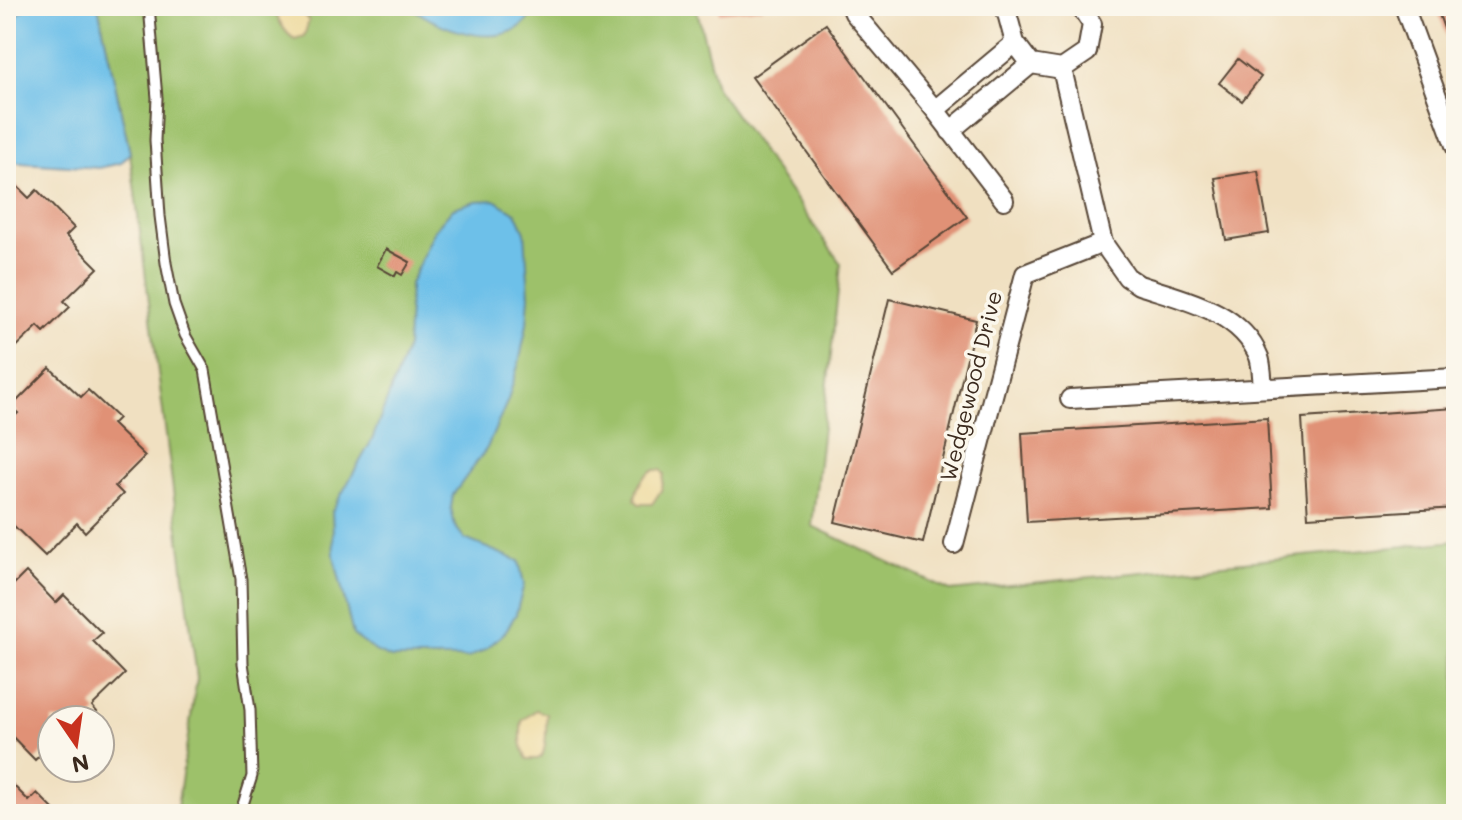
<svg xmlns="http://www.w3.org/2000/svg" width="1462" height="820" viewBox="0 0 1462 820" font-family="Mali,sans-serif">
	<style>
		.green { fill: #9dc16b; stroke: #6c7644; stroke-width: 2 }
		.sand { fill: #eeda9e; stroke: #94825e; stroke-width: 2 }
		.water { fill: #6dc0e9; stroke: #547584; stroke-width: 2 }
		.building { fill: #e09176 }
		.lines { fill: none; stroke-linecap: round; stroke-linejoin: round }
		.lane-casing { stroke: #564536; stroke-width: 13 }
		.street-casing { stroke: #564536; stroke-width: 22 }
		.lane { stroke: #fff; stroke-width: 9 }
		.street { stroke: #fff; stroke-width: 18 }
		.labels { text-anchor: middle; stroke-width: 7; stroke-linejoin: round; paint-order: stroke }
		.street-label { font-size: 22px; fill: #3b2a1e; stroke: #fbf7ec }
	</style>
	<rect width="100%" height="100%" fill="#fbf7ec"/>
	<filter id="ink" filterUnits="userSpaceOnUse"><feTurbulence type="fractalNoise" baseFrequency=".0125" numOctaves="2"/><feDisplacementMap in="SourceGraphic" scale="16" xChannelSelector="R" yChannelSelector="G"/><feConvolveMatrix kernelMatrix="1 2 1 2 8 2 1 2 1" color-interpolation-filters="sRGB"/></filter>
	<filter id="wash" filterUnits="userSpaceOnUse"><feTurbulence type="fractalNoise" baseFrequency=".006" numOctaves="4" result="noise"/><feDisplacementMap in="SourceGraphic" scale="32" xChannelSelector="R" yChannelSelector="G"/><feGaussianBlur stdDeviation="1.8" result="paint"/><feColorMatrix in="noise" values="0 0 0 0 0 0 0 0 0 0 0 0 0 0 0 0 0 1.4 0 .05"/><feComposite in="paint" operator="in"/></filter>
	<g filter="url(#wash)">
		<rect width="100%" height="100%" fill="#f0e0c1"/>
		<path class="green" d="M 98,6 L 696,6 L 716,87 L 841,264 L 812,526 L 950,591 L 1456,541 L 1456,814 L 176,814 L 197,678 L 130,153 Z"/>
		<path class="sand" d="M 275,6 L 296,6 L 309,21 L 304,36 L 295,39 C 286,35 275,17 275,6 Z
			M 653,470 L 661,470 L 664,474 L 662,489 L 652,504 L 639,504 L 635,500 C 636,487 642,477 653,470 Z
			M 536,710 L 547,714 C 545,728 548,743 542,756 L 538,759 L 527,759 C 520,747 520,735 522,721 Z"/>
		<path class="water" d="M 27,6 L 98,6 L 130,153 L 121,163 L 99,168 L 6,162 L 6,26 Z
			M 410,6 L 536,6 C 516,57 441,32 410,6 Z
			M 495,200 L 517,214 L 525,232 L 529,296 L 527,324 L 520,359 L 508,400 L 487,448 L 453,495 L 451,508 L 455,526 L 465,539 L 519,561 L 524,584 L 516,614 L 505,632 L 485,650 L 468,658 L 391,658 L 375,651 L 353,635 L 334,556 L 332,511 L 372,440 L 407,347 L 410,284 L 435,229 L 453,208 L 476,201 Z"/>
		<g id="blocks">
			<path class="building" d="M 718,6 L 763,6 L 763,8 L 719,13 Z
				M 1436,6 L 1456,6 L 1456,62 Z
				M 826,24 L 967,217 L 893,270 L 752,77 Z
				M 1238,59 L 1261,77 L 1242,101 L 1219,83 Z
				M 1258,171 L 1269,233 L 1226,240 L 1215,178 Z
				M 6,175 L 29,198 L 37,190 L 74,228 L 66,236 L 98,268 L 64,301 L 70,307 L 44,332 L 38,326 L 8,355 Z
				M 386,249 L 410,262 L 402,275 L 397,272 L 395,276 L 377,266 Z
				M 889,299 L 976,320 L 923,543 L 835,522 Z
				M 50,368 L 81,397 L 88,390 L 118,418 L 112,424 L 145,456 L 115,486 L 123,494 L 85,532 L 77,523 L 45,556 L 12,524 L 6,530 L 6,425 L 18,413 L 11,407 Z
				M 1456,408 L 1456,508 L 1308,517 L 1302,418 Z
				M 1267,418 L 1272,508 L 1027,522 L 1022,433 Z
				M 26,572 L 56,603 L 64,595 L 102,633 L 93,641 L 125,674 L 92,706 L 97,712 L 89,720 L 52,720 L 52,743 L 35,760 L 6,730 L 6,592 Z
				M 6,778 L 29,801 L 37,793 L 58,814 L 6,814 Z"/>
		</g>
	</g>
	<g filter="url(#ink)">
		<use href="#blocks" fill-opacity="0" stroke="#564536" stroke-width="2"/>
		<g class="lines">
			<g class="lane-casing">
				<path id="lane" d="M 149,6 L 157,98 L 155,140 L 160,216 L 166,263 L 174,304 L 185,335 L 205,370 L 241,579 L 243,663 L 250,710 L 252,776 L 240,814"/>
			</g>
			<g class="street-casing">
				<path id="street" d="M 851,6 L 854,13 L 935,110 L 1004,200
					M 1005,6 L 1015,43 L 1031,64 L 1062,69 L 1087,52 L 1092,24 L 1080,6
					M 1404,6 L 1456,148
					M 1062,69 L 1103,243 L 1127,277 L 1139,285 C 1181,299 1240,310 1259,357 C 1262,366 1262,378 1263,388
					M 935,110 L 1015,43
					M 950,131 L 1031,64
					M 1070,399 L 1456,378
					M 954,544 L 1025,274 L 1103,243"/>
			</g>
			<use href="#lane" class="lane"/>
			<use href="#street" class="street"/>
		</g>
	</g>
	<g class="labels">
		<g class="street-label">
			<text transform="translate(971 386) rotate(-76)" y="8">Wedgewood Drive</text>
		</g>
	</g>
	<rect width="1462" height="820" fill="none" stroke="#fbf7ec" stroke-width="32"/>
	<g transform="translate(76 744) rotate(167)"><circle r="38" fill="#fbf7ec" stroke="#aea59a" stroke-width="2"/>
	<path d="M0-6L14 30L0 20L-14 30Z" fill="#c8321e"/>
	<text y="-12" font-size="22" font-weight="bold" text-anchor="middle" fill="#3b2a1e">N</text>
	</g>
</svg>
